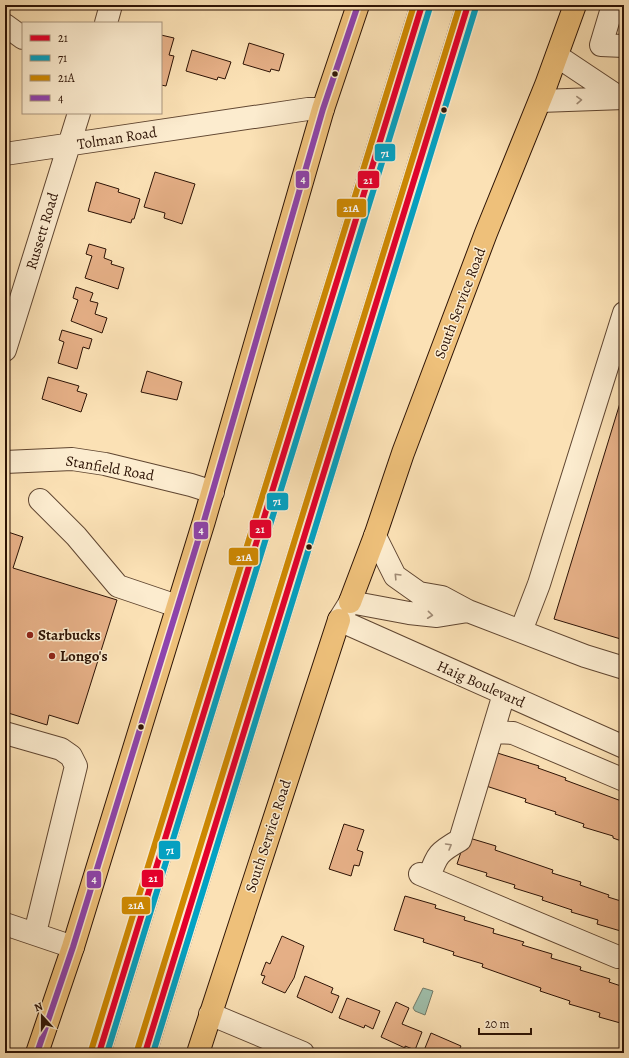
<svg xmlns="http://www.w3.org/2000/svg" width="629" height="1058" viewBox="0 0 629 1058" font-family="Alegreya,serif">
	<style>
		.water { fill: #9fbeaa; stroke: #717a68 }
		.building { fill: #e5af86; stroke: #2d1305 }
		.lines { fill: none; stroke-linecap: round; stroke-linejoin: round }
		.minor-casing { stroke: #604631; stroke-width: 24 }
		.major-casing { stroke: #2d1305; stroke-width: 24 }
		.highway-casing { stroke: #2d1305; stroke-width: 24 }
		.minor { stroke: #fceccf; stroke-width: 22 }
		.major { stroke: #eec07a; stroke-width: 22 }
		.highway { stroke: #eec07a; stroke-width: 22 }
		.bus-1-casing { stroke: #fceccf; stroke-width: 9 }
		.bus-2-casing { stroke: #fceccf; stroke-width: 9 }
		.bus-3-casing { stroke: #fceccf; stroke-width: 9 }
		.bus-4-casing { stroke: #fceccf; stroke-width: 9 }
		.bus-1 { stroke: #e4002b; stroke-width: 6 }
		.bus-2 { stroke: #02a2c4; stroke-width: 6 }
		.bus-3 { stroke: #cf8901; stroke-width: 6 }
		.bus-4 { stroke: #8e44ad; stroke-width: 6 }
		.oneway { stroke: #9f8a74 }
		.bus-dot { fill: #2d1305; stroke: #fceccf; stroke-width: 1.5 }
		.poi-dot { fill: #8f2418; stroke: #fceccf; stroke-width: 1.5 }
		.labels { text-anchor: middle; stroke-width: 3; stroke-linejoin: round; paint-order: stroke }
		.street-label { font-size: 15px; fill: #2d1305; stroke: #fceccf }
		.poi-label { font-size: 15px; font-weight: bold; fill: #2d1305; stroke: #fceccf; text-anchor: start }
		.line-badge { stroke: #fceccf; stroke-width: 1.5 }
		.badge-label { font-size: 11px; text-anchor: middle; font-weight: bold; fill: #fff }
	</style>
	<rect width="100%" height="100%" fill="#fbe1b5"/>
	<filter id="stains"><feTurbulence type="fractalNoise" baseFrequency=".005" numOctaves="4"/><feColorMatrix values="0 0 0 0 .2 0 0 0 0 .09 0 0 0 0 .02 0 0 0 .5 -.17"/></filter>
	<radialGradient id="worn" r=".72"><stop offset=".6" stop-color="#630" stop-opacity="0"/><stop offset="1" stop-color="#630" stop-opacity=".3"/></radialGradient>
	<path class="water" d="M 423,988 L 433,991 L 425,1015 L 415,1011 L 413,1008 Z"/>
	<path class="building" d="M 161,35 L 174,38 L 169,55 L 174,56 L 166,86 L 161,85 Z
		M 249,43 L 284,54 L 279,71 L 271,69 L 270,72 L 243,64 Z
		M 192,50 L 231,62 L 225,79 L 218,77 L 217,80 L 186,71 Z
		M 155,172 L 195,184 L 182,224 L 164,218 L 165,213 L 144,207 Z
		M 96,182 L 119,189 L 118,192 L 140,199 L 134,219 L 132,219 L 131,223 L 88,211 Z
		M 89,244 L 106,249 L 104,258 L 112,261 L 111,264 L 124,268 L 118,289 L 85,278 L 92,256 L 86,254 Z
		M 76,287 L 93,293 L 90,301 L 98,303 L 95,314 L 107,318 L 102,333 L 71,321 L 78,300 L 73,298 Z
		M 62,330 L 92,339 L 89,349 L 83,347 L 77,369 L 58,363 L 64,342 L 59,340 Z
		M 147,371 L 182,382 L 177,400 L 141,392 Z
		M 48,377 L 79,386 L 77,391 L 87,394 L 81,412 L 42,399 Z
		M 624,390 L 624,640 L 554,619 Z
		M 5,531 L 23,537 L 13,568 L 117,600 L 78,724 L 49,715 L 47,725 L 5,712 Z
		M 491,751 L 539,766 L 538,768 L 566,778 L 565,780 L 624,802 L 624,842 L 613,838 L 613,836 L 583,827 L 584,824 L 555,814 L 556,812 L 525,802 L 526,799 L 480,784 Z
		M 344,824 L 364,830 L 357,850 L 363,852 L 359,866 L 354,865 L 351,876 L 329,869 Z
		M 466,837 L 496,846 L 495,850 L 553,870 L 552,873 L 581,882 L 580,885 L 609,895 L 608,897 L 624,902 L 624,932 L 597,924 L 598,920 L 571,912 L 572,910 L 542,900 L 543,897 L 514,888 L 515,885 L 486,876 L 487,873 L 457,864 Z
		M 405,896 L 436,905 L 435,908 L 465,917 L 464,920 L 494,929 L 493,933 L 524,942 L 522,945 L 552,954 L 551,958 L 581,967 L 580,970 L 610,979 L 609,982 L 624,987 L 624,1024 L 599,1017 L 600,1013 L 569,1004 L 570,1001 L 540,991 L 541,988 L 482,967 L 483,964 L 453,955 L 454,952 L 423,942 L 424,939 L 394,930 Z
		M 282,936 L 304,946 L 294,978 L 285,993 L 262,983 L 265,976 L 261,975 L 266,962 L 270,964 Z
		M 305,976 L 333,988 L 331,993 L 339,996 L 332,1013 L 297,997 Z
		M 347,998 L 380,1011 L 373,1029 L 365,1025 L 364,1028 L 339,1018 Z
		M 396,1002 L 409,1008 L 402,1024 L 422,1032 L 415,1050 L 405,1046 L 405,1048 L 381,1037 Z
		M 431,1033 L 461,1046 L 459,1050 L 466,1053 L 423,1053 Z"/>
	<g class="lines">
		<g class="minor-casing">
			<path id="minor" d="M 613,5 L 601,45 L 624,46
				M 106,23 L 111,5
				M 5,25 L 23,38
				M 557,56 L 620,98
				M 540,101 L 624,98
				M 5,154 L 308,109 L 323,109
				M 5,350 L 79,113
				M 5,462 L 72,459 L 105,464 L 191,485 L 213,492
				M 40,500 L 76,536 L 118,586 L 177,606
				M 375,536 L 395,576 L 419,593 L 442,597 L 468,611 L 585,656 L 624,668
				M 350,602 L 409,613 L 437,616 L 468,611
				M 349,604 L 339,620 L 624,747
				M 521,631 L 539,584 L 624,313
				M 493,732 L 513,733 L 624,780
				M 5,733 L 61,749 L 71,756 L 76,766 L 35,933
				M 420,874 L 618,957 L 624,957
				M 429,877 C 437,854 439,852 460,840 L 504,694
				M 5,924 L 73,947
				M 210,1014 L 303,1053"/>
		</g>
		<g class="major-casing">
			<path id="major" d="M 350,602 L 375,536 L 403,453 L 486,233 L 546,85 L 575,5
				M 37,1053 L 73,947 L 204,521 L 323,109 L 358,5
				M 198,1053 L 339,620"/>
		</g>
		<g class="highway-casing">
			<path id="highway" d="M 99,1053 L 422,5
				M 145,1053 L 468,5"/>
		</g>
		<use href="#minor" class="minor"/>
		<use href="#major" class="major"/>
		<use href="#highway" class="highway"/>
		<g class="bus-1-casing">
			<path id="bus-1" d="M 99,1053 L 422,5
				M 145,1053 L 468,5"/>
		</g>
		<g class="bus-2-casing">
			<path id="bus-2" d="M 107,1053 L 430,7
				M 153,1053 L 476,7"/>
		</g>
		<g class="bus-3-casing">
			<path id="bus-3" d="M 91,1051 L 414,5
				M 137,1051 L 460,5"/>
		</g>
		<g class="bus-4-casing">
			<path id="bus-4" d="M 37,1053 L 73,947 L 204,521 L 323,109 L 358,5"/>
		</g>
		<use href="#bus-1" class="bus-1"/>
		<use href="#bus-2" class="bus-2"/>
		<use href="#bus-3" class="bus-3"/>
		<use href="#bus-4" class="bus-4"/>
	</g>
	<defs><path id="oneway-chevron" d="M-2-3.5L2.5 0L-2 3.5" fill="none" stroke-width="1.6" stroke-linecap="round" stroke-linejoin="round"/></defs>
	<g class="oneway">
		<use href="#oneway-chevron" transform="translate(579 100) rotate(-2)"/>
		<use href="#oneway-chevron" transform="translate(397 576) rotate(-134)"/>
		<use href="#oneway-chevron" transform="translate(430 615) rotate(6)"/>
		<use href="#oneway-chevron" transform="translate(449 846) rotate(-30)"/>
	</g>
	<g class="bus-dot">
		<circle cx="335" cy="74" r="3.5"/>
		<circle cx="444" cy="110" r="3.5"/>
		<circle cx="309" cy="547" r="3.5"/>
		<circle cx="141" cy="727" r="3.5"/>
	</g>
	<g class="poi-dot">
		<circle cx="30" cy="635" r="4"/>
		<circle cx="52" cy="656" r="4"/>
	</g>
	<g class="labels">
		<g class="street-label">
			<text transform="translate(117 138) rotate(-9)" y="5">Tolman Road</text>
			<text transform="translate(42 231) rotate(-73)" y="5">Russett Road</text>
			<text transform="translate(460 303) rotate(-69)" y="5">South Service Road</text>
			<text transform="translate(110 468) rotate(10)" y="5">Stanfield Road</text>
			<text transform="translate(481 684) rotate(24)" y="5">Haig Boulevard</text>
			<text transform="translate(268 836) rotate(-72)" y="5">South Service Road</text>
		</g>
		<g class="poi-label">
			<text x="38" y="640">Starbucks</text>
			<text x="60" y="661">Longo's</text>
		</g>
	</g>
	<g class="line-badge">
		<rect x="374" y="143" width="22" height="19" rx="4" fill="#02a2c4"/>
		<rect x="295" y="170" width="15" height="19" rx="4" fill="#8e44ad"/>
		<rect x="357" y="170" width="23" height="19" rx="4" fill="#e4002b"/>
		<rect x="336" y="198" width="31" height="20" rx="4" fill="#cf8901"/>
		<rect x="266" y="492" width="23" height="19" rx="4" fill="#02a2c4"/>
		<rect x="249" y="519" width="23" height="20" rx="4" fill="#e4002b"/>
		<rect x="193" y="521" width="16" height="19" rx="4" fill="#8e44ad"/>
		<rect x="228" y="547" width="31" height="19" rx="4" fill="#cf8901"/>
		<rect x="158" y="840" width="23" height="20" rx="4" fill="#02a2c4"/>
		<rect x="141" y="869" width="23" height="19" rx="4" fill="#e4002b"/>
		<rect x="86" y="870" width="16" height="19" rx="4" fill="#8e44ad"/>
		<rect x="121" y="896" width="30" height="19" rx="4" fill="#cf8901"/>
	</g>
	<g class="badge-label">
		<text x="385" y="157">71</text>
		<text x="303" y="183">4</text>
		<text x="368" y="184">21</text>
		<text x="351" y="212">21A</text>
		<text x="277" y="505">71</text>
		<text x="260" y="533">21</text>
		<text x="201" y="534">4</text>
		<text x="244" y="561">21A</text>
		<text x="170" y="854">71</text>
		<text x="153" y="882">21</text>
		<text x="94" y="883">4</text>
		<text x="136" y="909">21A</text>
	</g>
	<rect width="629" height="1058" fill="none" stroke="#fbe1b5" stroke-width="20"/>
	<rect x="6" y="6" width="617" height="1046" fill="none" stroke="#2d1305" stroke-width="2"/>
	<rect x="10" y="10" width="609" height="1038" fill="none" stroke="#2d1305"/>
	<rect x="22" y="22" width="140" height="92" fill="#fceccf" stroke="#a9957e"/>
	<rect x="30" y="35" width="20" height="6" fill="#e4002b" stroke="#a9957e"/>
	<text x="58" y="42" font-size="12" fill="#2d1305">21</text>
	<rect x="30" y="55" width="20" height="6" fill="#02a2c4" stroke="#a9957e"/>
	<text x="58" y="62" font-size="12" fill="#2d1305">71</text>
	<rect x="30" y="75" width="20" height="6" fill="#cf8901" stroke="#a9957e"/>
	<text x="58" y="82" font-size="12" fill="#2d1305">21A</text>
	<rect x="30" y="95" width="20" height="6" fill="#8e44ad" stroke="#a9957e"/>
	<text x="58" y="102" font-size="12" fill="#2d1305">4</text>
	<g transform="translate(42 1016) rotate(339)" stroke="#fceccf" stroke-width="3" paint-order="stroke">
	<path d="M0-3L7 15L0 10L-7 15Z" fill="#2d1305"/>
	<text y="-6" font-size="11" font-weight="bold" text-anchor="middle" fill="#2d1305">N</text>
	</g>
	<path d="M479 1028v6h52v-6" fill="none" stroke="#2d1305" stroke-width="2"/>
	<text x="485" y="1028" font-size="12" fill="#2d1305" stroke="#fceccf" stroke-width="3" paint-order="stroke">20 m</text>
	<rect width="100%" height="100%" filter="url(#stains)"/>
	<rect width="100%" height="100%" fill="url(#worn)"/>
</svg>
